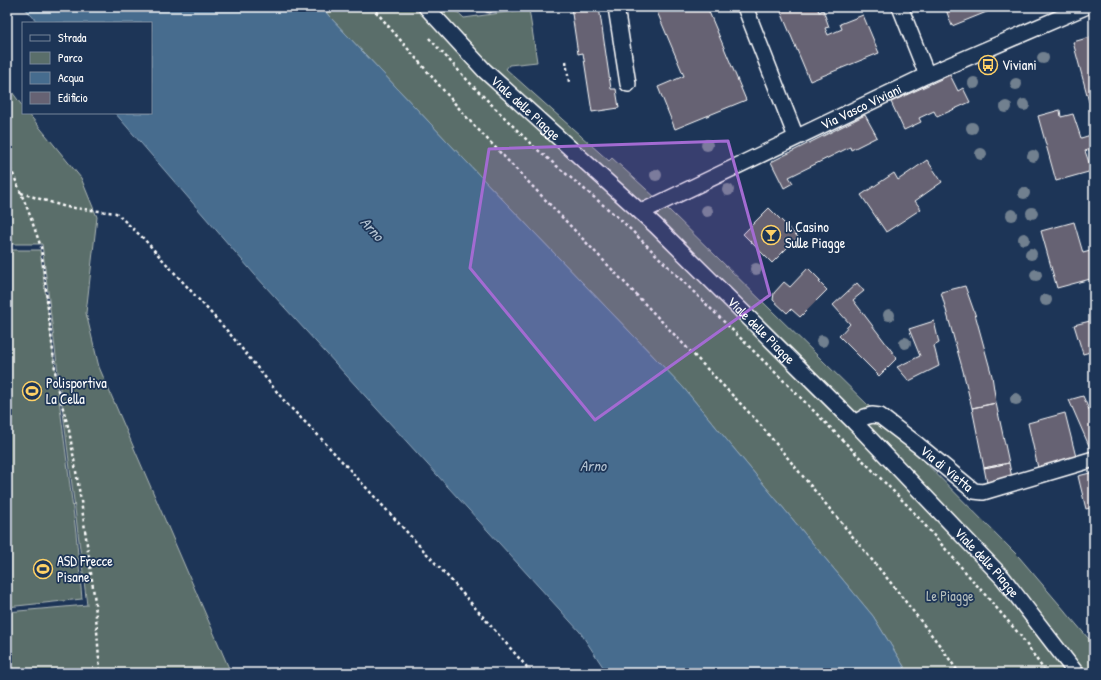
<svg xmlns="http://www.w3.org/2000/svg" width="1101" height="680" viewBox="0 0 1101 680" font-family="'Patrick Hand',sans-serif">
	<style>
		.green { fill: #5a6e6a; stroke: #acb6b4 }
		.water { fill: #466c8e; stroke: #90a7bb }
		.building { fill: #666273; stroke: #fff }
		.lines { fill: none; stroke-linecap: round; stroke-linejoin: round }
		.street-casing { stroke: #fff; stroke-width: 18 }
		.path { stroke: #fff; stroke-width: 2.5; stroke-dasharray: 3 3; stroke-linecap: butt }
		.street { stroke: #1d3557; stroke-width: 15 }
		.tree { fill: #71808f }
		.marked { fill: #a36bd2; fill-opacity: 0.2; stroke: #a36bd2; stroke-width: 3; stroke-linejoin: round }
		.labels { text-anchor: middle; stroke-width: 3.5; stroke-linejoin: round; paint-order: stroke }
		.poi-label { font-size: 14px; fill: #fff; stroke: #1d3557; text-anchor: start }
		.street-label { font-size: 14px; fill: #fff; stroke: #1d3557 }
		.park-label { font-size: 14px; fill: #b5bebc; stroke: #1d3557 }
		.water-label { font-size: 15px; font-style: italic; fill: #b5c4d2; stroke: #1d3557 }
	</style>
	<rect width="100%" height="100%" fill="#1d3557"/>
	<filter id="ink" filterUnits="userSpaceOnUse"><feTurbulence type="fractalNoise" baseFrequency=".025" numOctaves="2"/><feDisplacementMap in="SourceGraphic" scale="8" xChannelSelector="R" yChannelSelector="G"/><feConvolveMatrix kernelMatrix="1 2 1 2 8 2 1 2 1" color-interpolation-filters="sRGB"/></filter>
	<g filter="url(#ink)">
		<path class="green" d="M 322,7 L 452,7 L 464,18 L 529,9 L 537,62 L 509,65 L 506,69 L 609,161 L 612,158 L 668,209 L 873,410 L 1019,557 L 1094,645 L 1094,673 L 908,673 L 873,616 L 682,386 L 480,176 L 329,16 Z
			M 7,85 L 23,107 L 23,113 L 28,113 L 81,178 L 97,217 L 86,313 L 99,367 L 231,673 L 7,673 L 7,612 L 87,605 L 42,244 L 7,244 Z
			M 7,250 L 40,250 L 76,533 L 82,599 L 7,607 Z"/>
		<path class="water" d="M 24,7 L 322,7 L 329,16 L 480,176 L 682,386 L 873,616 L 908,673 L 607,673 L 580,632 L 255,275 L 115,113 L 151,113 L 151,23 L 38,23 Z"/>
		<path class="building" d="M 479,7 L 499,7 L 490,13 L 486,12 Z
			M 571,7 L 599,7 L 611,89 L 616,89 L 619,108 L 592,112 L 583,53 L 578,54 Z
			M 655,7 L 707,7 L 746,100 L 675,129 L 658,87 L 684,76 Z
			M 779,7 L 817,7 L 819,12 L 823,10 L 829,27 L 825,28 L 828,35 L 842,29 L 840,24 L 863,15 L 879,53 L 810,81 Z
			M 945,7 L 999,7 L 952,26 Z
			M 1094,36 L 1094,100 L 1089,102 L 1073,42 Z
			M 950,75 L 958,91 L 963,88 L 970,102 L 937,117 L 934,111 L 919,118 L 921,122 L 904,130 L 891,102 Z
			M 1060,110 L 1061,117 L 1073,114 L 1081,138 L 1094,134 L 1094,148 L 1085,151 L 1092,171 L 1056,181 L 1038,116 Z
			M 865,115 L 877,137 L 851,150 L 850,147 L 789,177 L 793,183 L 784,188 L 771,162 Z
			M 927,160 L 942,182 L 915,201 L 921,209 L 886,232 L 861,195 L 894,173 L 898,180 Z
			M 769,208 L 798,237 L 772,263 L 743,234 Z
			M 1074,222 L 1083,253 L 1094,250 L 1094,278 L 1057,288 L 1041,231 Z
			M 808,268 L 821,281 L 819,282 L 827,290 L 800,317 L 791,309 L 787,313 L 773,300 L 774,293 L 784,282 L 790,287 Z
			M 857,283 L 864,291 L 853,300 L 897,358 L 879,376 L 839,336 L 850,324 L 833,305 Z
			M 965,286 L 975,314 L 992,376 L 996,403 L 972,408 L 963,371 L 941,292 Z
			M 1094,320 L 1094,351 L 1083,354 L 1074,325 Z
			M 934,321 L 939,343 L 934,346 L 939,366 L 909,381 L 897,367 L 920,356 L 909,329 Z
			M 1083,396 L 1094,421 L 1094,447 L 1090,448 L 1069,400 Z
			M 996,403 L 1009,463 L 984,468 L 972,408 Z
			M 1065,413 L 1076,457 L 1038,468 L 1028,423 Z
			M 1009,463 L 1012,478 L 987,483 L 984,468 Z
			M 1094,472 L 1094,507 L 1086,509 L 1078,476 Z"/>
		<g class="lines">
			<g class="street-casing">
				<g id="street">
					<path id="s1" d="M 426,7 L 485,71 L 656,226 L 855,423 L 1003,578 L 1076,673"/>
					<path d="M 616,7 L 628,84"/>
					<path d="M 745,7 L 796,137"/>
					<path d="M 900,7 L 927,75"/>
					<path id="s2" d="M 641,212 L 927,75 L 1085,7"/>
					<path id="s3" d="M 855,423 L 865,417 L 872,415 L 880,416 L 918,445 L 974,491 L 983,492 L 1094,459"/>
				</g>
			</g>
			<path class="path" d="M 372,7 L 469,120 L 758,422 L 891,583 L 941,647 L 959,673
				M 400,7 L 402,8
				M 429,38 L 469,82 L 533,146 L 621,220 L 791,388 L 910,508 L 1020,635 L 1046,673
				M 566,61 L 569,82
				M 7,163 L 13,174 L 28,210 L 41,247 L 57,387 L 69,430 L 81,501 L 95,602 L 100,673
				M 21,193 L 66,207 L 116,213 L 143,238 L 230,334 L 286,403 L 316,433 L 450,579 L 532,673"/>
			<use href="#street" class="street"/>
		</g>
		<g class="tree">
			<circle cx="1043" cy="58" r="6"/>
			<circle cx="974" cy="83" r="6"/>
			<circle cx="1016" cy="84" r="6"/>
			<circle cx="1024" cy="105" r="6"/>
			<circle cx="1006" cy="107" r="6"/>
			<circle cx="972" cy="128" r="6"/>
			<circle cx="707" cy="145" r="6"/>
			<circle cx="981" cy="154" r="6"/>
			<circle cx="1033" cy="156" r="6"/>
			<circle cx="656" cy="175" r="6"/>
			<circle cx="728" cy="190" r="6"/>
			<circle cx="1024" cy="193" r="6"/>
			<circle cx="707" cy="211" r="6"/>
			<circle cx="1032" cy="213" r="6"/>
			<circle cx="1012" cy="215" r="6"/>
			<circle cx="1024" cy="239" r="6"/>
			<circle cx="1031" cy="254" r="6"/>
			<circle cx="756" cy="269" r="6"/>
			<circle cx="1036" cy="275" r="6"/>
			<circle cx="1046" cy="300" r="6"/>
			<circle cx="889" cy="315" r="6"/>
			<circle cx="822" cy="341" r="6"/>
			<circle cx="905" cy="343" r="6"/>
			<circle cx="1016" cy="399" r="6"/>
		</g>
	</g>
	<path class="marked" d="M 728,141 L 770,295 L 595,420 L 470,268 L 489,149 Z"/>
	<defs>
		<g id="bus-ring" transform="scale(1)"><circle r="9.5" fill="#1d3557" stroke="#ffd166" stroke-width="1.5"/><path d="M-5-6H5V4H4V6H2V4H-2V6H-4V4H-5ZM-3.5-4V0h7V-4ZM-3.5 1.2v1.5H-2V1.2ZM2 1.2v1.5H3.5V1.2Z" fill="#ffd166"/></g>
		<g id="bar-ring" transform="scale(1)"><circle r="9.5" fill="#1d3557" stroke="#ffd166" stroke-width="1.5"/><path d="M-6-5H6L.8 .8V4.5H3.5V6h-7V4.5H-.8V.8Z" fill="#ffd166"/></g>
		<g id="stadium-ring" transform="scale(1)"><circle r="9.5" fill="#1d3557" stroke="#ffd166" stroke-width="1.5"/><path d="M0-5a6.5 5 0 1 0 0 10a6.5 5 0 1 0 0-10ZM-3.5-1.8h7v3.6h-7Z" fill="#ffd166"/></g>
	</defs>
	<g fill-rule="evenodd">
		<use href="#bus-ring" x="988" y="65"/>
		<use href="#bar-ring" x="771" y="235"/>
		<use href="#stadium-ring" x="32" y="391"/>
		<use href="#stadium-ring" x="43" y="569"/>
	</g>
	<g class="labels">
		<g class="poi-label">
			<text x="1002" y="70">Viviani</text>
			<text x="785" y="232">Il Casino<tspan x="785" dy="16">Sulle Piagge</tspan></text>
			<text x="46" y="388">Polisportiva<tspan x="46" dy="16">La Cella</tspan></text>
			<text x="57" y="566">ASD Frecce<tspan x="57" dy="16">Pisane</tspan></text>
		</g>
		<g class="street-label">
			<text dy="5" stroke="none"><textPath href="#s2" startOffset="244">Via Vasco Viviani</textPath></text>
			<text dy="5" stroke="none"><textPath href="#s1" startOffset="142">Viale delle Piagge</textPath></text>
			<text dy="5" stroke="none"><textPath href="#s1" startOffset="466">Viale delle Piagge</textPath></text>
			<text dy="5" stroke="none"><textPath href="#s3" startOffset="112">Via di Vietta</textPath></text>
			<text dy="5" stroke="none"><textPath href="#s1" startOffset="790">Viale delle Piagge</textPath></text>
		</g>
		<g class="park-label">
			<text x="950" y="601">Le Piagge</text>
		</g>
		<g class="water-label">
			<text transform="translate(372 229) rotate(48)" y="5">Arno</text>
			<text x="593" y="471">Arno</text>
		</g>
	</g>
	<rect width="1101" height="680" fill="none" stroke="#1d3557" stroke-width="24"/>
	<rect x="12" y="12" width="1077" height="656" fill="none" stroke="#fff" stroke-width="1.5" filter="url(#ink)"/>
	<rect x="22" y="22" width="130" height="92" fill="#1d3557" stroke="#77869a"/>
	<rect x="30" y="35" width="20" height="6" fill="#1d3557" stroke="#77869a"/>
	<text x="58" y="42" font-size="12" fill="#ffffff">Strada</text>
	<rect x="30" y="52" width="20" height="12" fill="#5a6e6a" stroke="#77869a"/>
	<text x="58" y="62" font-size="12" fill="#ffffff">Parco</text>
	<rect x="30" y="72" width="20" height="12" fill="#466c8e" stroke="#77869a"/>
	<text x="58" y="82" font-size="12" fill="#ffffff">Acqua</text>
	<rect x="30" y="92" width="20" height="12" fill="#666273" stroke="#77869a"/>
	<text x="58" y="102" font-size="12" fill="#ffffff">Edificio</text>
</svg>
